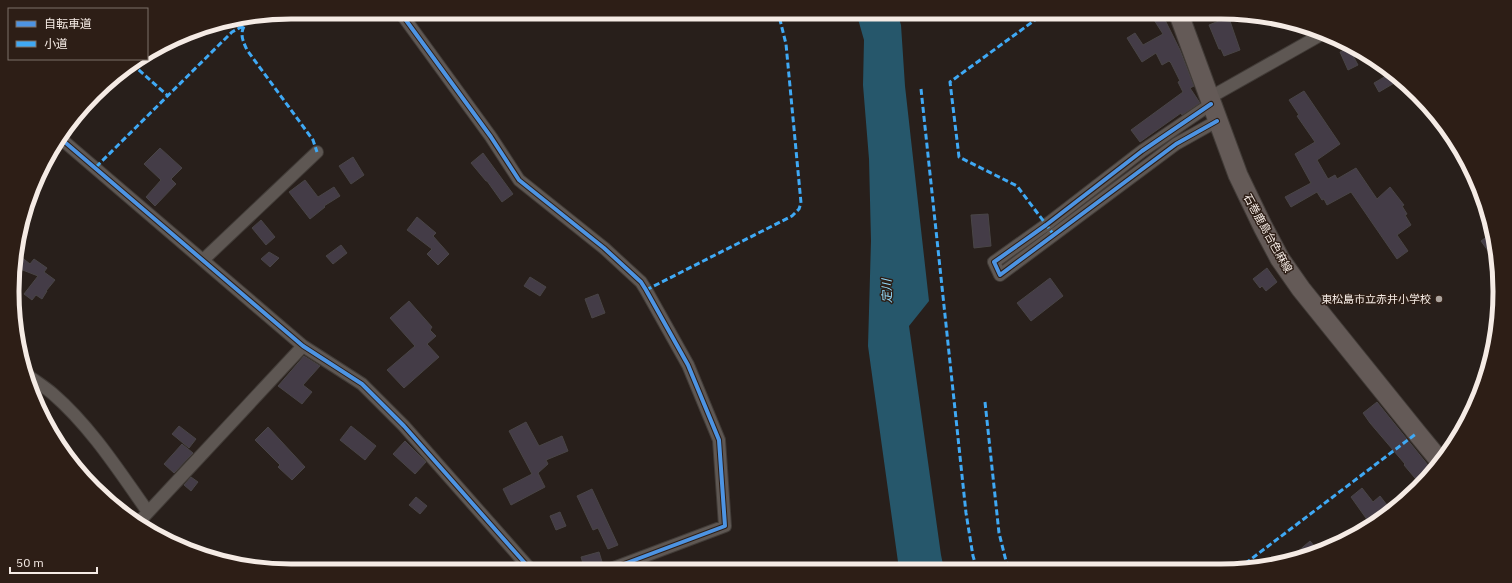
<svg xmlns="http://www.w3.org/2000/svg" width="1512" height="583" viewBox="0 0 1512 583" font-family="'IBM Plex Sans','Noto Sans JP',sans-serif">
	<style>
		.water { fill: #26576b }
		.building { fill: #443c47; stroke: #494546 }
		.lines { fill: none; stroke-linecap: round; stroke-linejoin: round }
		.minor-casing { stroke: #413b37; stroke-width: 14 }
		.primary-casing { stroke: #413b37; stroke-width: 21 }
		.minor { stroke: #5e5753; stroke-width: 12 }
		.primary { stroke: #645a57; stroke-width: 19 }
		.quiet { stroke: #3fa9f5; stroke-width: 3; stroke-dasharray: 6 3; stroke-linecap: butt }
		.cycleway-casing { stroke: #2d1e16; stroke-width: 6 }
		.cycleway { stroke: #4d94e3; stroke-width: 4 }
		.poi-dot { fill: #ada49e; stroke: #2d1e16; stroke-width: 1.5 }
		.labels { text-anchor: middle; stroke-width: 3; stroke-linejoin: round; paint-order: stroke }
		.street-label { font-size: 11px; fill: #f5ebe5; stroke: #2d1e16 }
		.poi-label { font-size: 11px; fill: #f5ebe5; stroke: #2d1e16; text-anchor: end }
		.water-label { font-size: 12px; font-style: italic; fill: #94ddfe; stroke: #2d1e16 }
		.rim { fill: none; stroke: #f5ebe5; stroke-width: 5 }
	</style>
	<rect width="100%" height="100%" fill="#281f1b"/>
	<path class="water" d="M 856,12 L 897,12 L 901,25 L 905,86 L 929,301 L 909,326 L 941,555 L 944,569 L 899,569 L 868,346 L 871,241 L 869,159 L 863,85 L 864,40 Z"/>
	<path class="building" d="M 1149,12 L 1161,12 L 1180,50 L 1194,86 L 1190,88 L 1200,103 L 1182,115 L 1181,113 L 1140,142 L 1131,130 L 1183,92 L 1178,82 L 1180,81 L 1171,63 L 1169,61 L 1162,65 L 1156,53 L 1142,62 L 1127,38 L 1135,33 L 1143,45 L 1163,34 Z
		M 1226,18 L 1228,22 L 1230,21 L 1240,50 L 1224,56 L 1221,49 L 1219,49 L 1209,25 Z
		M 1349,48 L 1358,65 L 1348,70 L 1340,52 Z
		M 1393,72 L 1401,79 L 1379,92 L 1374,83 Z
		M 1304,91 L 1340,144 L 1317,160 L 1328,179 L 1335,175 L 1337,179 L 1356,168 L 1377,199 L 1390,187 L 1404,205 L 1402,206 L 1407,214 L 1405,215 L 1411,225 L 1397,235 L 1408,251 L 1397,259 L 1351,192 L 1327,205 L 1324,199 L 1322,200 L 1317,192 L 1291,207 L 1285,197 L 1311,183 L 1295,154 L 1315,142 L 1297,116 L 1299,115 L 1289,100 Z
		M 160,148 L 182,168 L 171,179 L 176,184 L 155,206 L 146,197 L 161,180 L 144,164 Z
		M 483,153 L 513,194 L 502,202 L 487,181 L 486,181 L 471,163 Z
		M 353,157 L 364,175 L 351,184 L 339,166 Z
		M 305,180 L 318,197 L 334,187 L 340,196 L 324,206 L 325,207 L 310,219 L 289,192 Z
		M 988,214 L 991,246 L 974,248 L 971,215 Z
		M 417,217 L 436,233 L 433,236 L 449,254 L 438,265 L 427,254 L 432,249 L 407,230 Z
		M 261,220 L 275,237 L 266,245 L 252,228 Z
		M 1492,233 L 1498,255 L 1498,265 L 1481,241 Z
		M 341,245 L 347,253 L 333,264 L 326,256 Z
		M 15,252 L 30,264 L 34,259 L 47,268 L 44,272 L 55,280 L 46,291 L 47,291 L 42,299 L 36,295 L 32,300 L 24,294 L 38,276 L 15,267 Z
		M 269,252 L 279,258 L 270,267 L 261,259 Z
		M 1267,268 L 1277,282 L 1266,291 L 1262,286 L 1260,288 L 1253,279 Z
		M 530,277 L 546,287 L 540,296 L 524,286 Z
		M 1050,278 L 1063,296 L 1031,321 L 1017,303 Z
		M 598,294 L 605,313 L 592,318 L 585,299 Z
		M 409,301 L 432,327 L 430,330 L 436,336 L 427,344 L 439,357 L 404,388 L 387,370 L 415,346 L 390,318 Z
		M 304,356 L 320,366 L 303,385 L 312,392 L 302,404 L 278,386 Z
		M 1377,402 L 1432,470 L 1420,484 L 1404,465 L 1405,464 L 1370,423 L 1363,413 Z
		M 526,422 L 539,446 L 562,436 L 568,451 L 546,460 L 548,464 L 538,473 L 545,487 L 511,505 L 503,489 L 532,474 L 509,431 Z
		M 179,426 L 196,439 L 189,448 L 172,434 Z
		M 351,426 L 376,446 L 365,460 L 340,440 Z
		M 268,427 L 305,467 L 292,480 L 278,467 L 280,465 L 255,440 Z
		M 405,441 L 426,462 L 415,474 L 393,454 Z
		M 182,444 L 193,453 L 174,473 L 164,464 Z
		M 191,477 L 198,482 L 191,491 L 184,485 Z
		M 1362,488 L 1373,502 L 1380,496 L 1387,505 L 1368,521 L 1351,497 Z
		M 592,489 L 618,545 L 608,549 L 598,528 L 593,530 L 577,496 Z
		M 416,497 L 427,506 L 420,514 L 409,505 Z
		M 560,512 L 566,526 L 556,530 L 550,516 Z
		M 1310,541 L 1318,550 L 1289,559 Z
		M 599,552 L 603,565 L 601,568 L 595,570 L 585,570 L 581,557 Z"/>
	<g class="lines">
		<g class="minor-casing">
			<path id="minor" d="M 400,12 L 491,137 L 519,180 L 604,248 L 641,282 L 646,290 L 688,365 L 719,440 L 725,526 L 608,570
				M 1209,98 L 1324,33
				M 1211,104 L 1142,151 L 1046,225 L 994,262 L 1000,275 L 1176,144 L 1217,121
				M 60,138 L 303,346 L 362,384 L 404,426 L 531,570
				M 203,260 L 317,152
				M 26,374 C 35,381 45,387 53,394 C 91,427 119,471 148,512
				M 138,523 L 303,346"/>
		</g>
		<g class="primary-casing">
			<path id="primary" d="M 1178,12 L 1238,175 L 1263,227 L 1280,259 L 1301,289 L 1417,433 L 1440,461"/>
		</g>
		<use href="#minor" class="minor"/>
		<use href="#primary" class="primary"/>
		<path class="quiet" d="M 1046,12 L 950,82 L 959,157 L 1017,186 L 1054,235
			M 249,19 C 239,31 241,37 247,50 L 313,140 L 317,152
			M 132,64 L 167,95
			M 921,89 L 966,513 L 973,556 L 977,569
			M 96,167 L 232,32 L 243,26
			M 646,290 L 792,216 L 799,209 L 801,203 L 786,44 L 778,12
			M 985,402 L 999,533 L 1006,561 L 1010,569
			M 1238,569 L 1417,433"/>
		<g class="cycleway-casing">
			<path id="cycleway" d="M 400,12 L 491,137 L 519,180 L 604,248 L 641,282 L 646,290 L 688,365 L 719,440 L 725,526 L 608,570
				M 1211,104 L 1142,151 L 1046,225 L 994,262 L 1000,275 L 1176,144 L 1217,121
				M 60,138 L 303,346 L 362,384 L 404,426 L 531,570"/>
		</g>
		<use href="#cycleway" class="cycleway"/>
	</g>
	<circle class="poi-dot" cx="1439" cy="299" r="4"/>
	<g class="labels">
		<g class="street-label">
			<text transform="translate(1268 233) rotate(61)" y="4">石巻鹿島台色麻線</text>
		</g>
		<g class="poi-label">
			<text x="1431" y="303">東松島市立赤井小学校</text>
		</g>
		<g class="water-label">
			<text transform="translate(887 291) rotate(-91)" y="4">定川</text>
		</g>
	</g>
	<path d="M0 0H1512V583H0ZM291 19H1221A272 272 0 0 1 1493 291V292A272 272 0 0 1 1221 564H291A272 272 0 0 1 19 292V291A272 272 0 0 1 291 19Z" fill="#2d1e16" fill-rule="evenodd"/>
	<path class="rim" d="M291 19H1221A272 272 0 0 1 1493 291V292A272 272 0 0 1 1221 564H291A272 272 0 0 1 19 292V291A272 272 0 0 1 291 19Z"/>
	<rect x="8" y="8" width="140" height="52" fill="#2d1e16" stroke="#7d7069"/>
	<rect x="16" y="21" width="20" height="6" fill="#4d94e3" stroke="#7d7069"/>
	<text x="44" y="28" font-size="12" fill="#f5ebe5">自転車道</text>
	<rect x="16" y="41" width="20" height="6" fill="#3fa9f5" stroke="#7d7069"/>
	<text x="44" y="48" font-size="12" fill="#f5ebe5">小道</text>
	<path d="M10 567v6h87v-6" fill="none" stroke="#f5ebe5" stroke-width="2"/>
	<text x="16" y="567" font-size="12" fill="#f5ebe5" stroke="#2d1e16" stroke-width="3" paint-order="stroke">50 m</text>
</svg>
